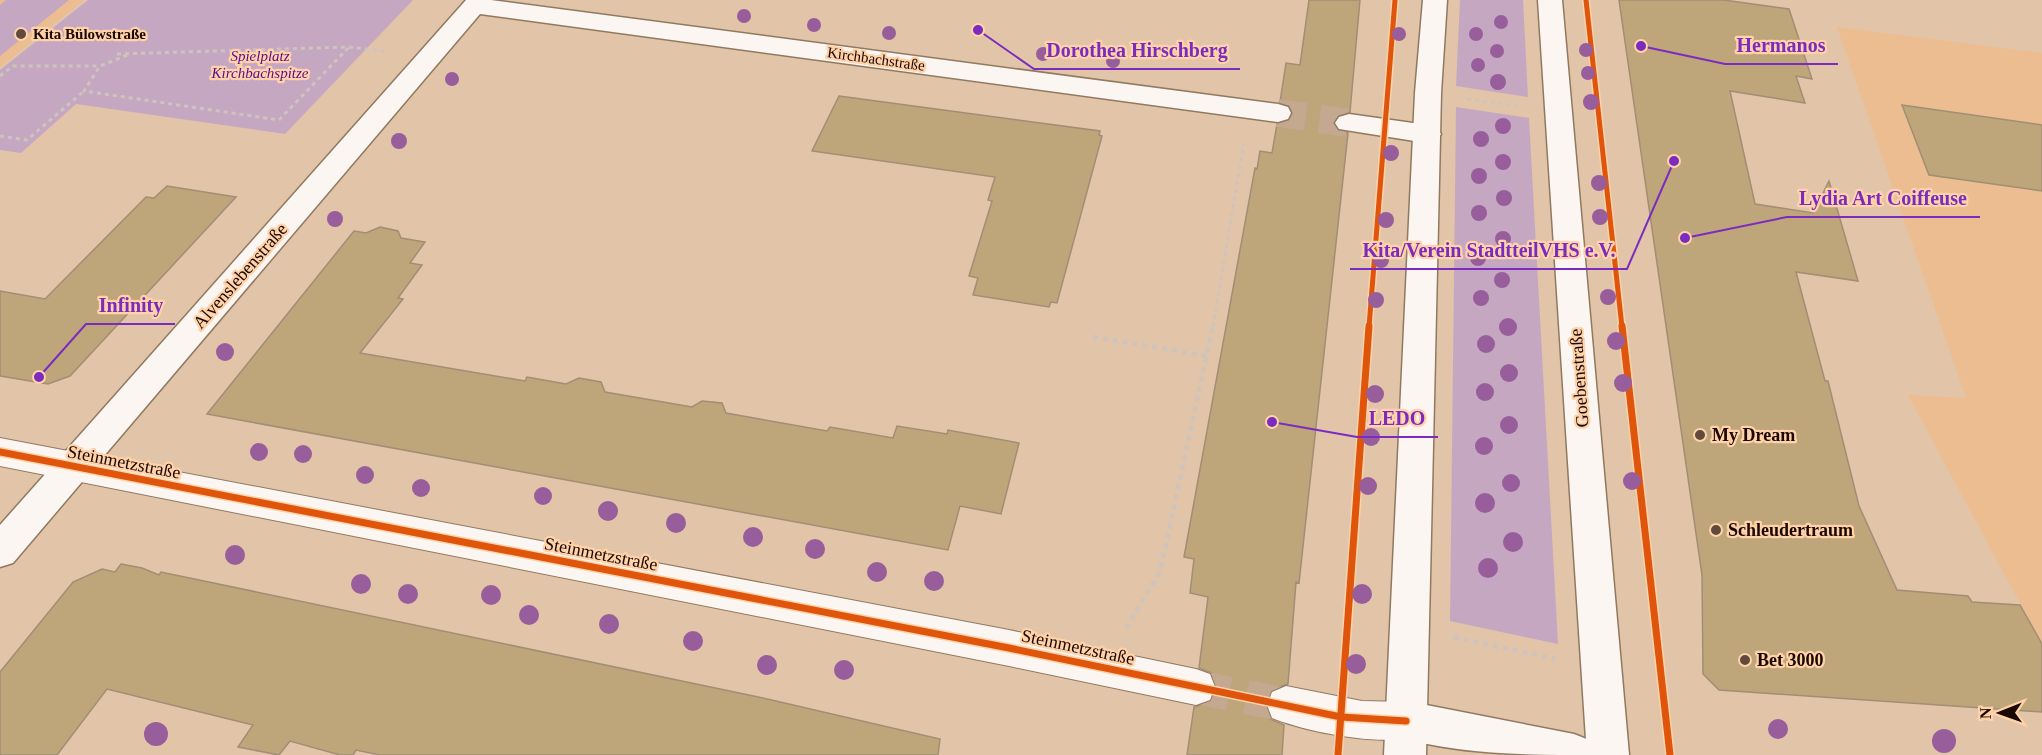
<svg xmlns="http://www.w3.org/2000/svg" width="2042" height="755" viewBox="0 0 2042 755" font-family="'Times New Roman',serif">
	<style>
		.built { fill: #ebbd90 }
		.green { fill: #c6a7c2 }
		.building { fill: #bea67a; stroke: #a18e75; stroke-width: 1.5 }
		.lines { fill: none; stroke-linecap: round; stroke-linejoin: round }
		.pedestrian-tunnel { stroke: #c4a88f; stroke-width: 34; stroke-dasharray: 34 17; stroke-linecap: butt }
		.minor-tunnel { stroke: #c4a88f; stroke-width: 28; stroke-dasharray: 28 14; stroke-linecap: butt }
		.pedestrian-casing { stroke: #907961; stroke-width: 2 }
		.minor-casing { stroke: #907961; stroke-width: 3 }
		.secondary-casing { stroke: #907961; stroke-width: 3 }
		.path-far1 { stroke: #cec4bc; stroke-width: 3; stroke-dasharray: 4 4; stroke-linecap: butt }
		.path { stroke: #cec4bc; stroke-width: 4.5; stroke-dasharray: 5 5; stroke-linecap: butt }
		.pedestrian { fill: #fbf6f2; fill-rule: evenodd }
		.minor { fill: #fbf6f2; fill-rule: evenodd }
		.secondary { fill: #fbf6f2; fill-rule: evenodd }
		.cycleway-far1-casing { stroke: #ffd2a9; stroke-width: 8 }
		.cycleway-casing { stroke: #ffd2a9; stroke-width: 10 }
		.cycleway-far1 { stroke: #de550b; stroke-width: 5 }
		.cycleway { stroke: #de550b; stroke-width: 7 }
		.tree { fill: #985e9b }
		.poi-dot { fill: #614a3b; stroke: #ffd2a9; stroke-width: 2 }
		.labels { text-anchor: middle; stroke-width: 4.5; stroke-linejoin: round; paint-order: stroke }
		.far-poi-label { font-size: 15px; font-weight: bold; fill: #1b0800; stroke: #ffd2a9; text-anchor: start }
		.far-park-label { font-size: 15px; font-style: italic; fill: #5b0b91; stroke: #ffd2a9 }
		.far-street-label { font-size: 15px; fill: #1b0800; stroke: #ffd2a9 }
		.street-label { font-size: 18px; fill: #1b0800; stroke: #ffd2a9 }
		.poi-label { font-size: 18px; font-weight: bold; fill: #1b0800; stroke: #ffd2a9; text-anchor: start }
		.leader { fill: none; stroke: #7b2cbf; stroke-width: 2 }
		.callout-dot { fill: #7b2cbf; stroke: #ffd2a9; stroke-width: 2 }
		.callout-label { font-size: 20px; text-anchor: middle; font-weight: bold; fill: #7b2cbf; stroke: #ffd2a9; stroke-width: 4.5; stroke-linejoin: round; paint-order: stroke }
	</style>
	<rect width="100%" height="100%" fill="#e2c4a8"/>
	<path class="built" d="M 0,0 L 84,0 L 0,67 Z
		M 1837,27 L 2042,53 L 2042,644 L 1908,395 L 1966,398 Z"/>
	<path class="green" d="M 6,0 L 69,0 L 0,56 L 0,5 Z
		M 88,0 L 413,0 L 285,134 L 76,104 L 21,153 L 0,150 L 0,70 Z
		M 1460,0 L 1523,0 L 1528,97 L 1456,86 Z
		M 1456,107 L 1529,118 L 1558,644 L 1450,621 Z"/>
	<path class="building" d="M 1309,0 L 1360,0 L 1350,112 L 1338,115 L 1333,122 L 1337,130 L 1348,133 L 1299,583 L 1296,582 L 1288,684 L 1271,690 L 1265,704 L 1270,719 L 1284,725 L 1282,755 L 1187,755 L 1194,707 L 1211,702 L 1217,686 L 1212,673 L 1199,668 L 1208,597 L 1190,593 L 1194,559 L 1184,557 L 1255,168 L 1257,169 L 1260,151 L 1272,153 L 1277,124 L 1289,121 L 1293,114 L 1290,106 L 1280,102 L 1286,63 L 1300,65 Z
		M 1619,0 L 1724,0 L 1789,9 L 1812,79 L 1796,76 L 1805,103 L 1730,91 L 1755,204 L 1813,213 L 1829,181 L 1858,281 L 1796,272 L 1825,381 L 1828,381 L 1859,506 L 1897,590 L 1968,596 L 1972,602 L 2020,605 L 2042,644 L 2042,712 L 1719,690 L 1703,674 L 1702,575 Z
		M 839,96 L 1100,131 L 1099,135 L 1102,136 L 1057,303 L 1051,302 L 1049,307 L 973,295 L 978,278 L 969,276 L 992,201 L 988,200 L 995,177 L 812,151 Z
		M 1902,105 L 2042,125 L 2042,191 L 1929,175 Z
		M 167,186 L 236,197 L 70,376 L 48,384 L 0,376 L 0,291 L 45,299 L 146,197 L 154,198 Z
		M 380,227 L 398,231 L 401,238 L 425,242 L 410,263 L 422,265 L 398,298 L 403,299 L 360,353 L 525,381 L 527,377 L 566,384 L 579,378 L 601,382 L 605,392 L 692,407 L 702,401 L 722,403 L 726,413 L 827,431 L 830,427 L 893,438 L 897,426 L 947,434 L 948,430 L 1019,443 L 1001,514 L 960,506 L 948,550 L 207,414 L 354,231 L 366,233 Z
		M 121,564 L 142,568 L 159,575 L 161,572 L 763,698 L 940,739 L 938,755 L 380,755 L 356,750 L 353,755 L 340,755 L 290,741 L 279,755 L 238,747 L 253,725 L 107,689 L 57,755 L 0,755 L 0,672 L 73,582 L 102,569 L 115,572 Z"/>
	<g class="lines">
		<path class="pedestrian-tunnel" d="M 1196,687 L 1286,705"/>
		<path class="minor-tunnel" d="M 1278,113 L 1349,123"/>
		<g class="pedestrian-casing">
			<path id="pedestrian" d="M 0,438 L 1009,630 L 1196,669 L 1210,674 L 1215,687 L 1210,700 L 1196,705 L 1009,666 L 0,466 Z
				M 1286,686 L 1362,701 L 1406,702 L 1420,707 L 1426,721 L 1420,735 C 1385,748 1307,732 1272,718 L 1267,705 L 1272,692 Z"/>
		</g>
		<g class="minor-casing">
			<path id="minor" d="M 466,0 L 491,0 L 1278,104 L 1288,107 L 1291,113 L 1288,119 L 1278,122 L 480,14 L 13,563 L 0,567 L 0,525 Z
				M 1349,114 L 1427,125 L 1437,128 L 1441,134 L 1437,140 L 1427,143 L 1339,129 L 1335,123 L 1339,117 Z
				M 1406,701 L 1574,734 L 1589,740 L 1595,755 C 1527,755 1456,755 1392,735 L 1386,721 L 1392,707 Z"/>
		</g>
		<g class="secondary-casing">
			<path id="secondary" d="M 1423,0 L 1447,0 L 1441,93 L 1426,755 L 1384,755 L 1415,93 Z
				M 1538,0 L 1562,0 L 1629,755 L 1587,755 Z"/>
		</g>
		<path class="path-far1" d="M 117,54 L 349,47 L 384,51
			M 127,55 L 100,66 L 84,91 L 279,120 L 349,47
			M 0,76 L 13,66 L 99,66
			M 1467,99 L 1519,106
			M 0,136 L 27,140 L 84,91
			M 1213,327 L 1244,143"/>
		<path class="path" d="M 1093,337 L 1208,356
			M 1126,628 L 1160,572 L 1213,326
			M 1454,637 L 1555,659"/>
		<use href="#pedestrian" class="pedestrian"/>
		<use href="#minor" class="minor"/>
		<use href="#secondary" class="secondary"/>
		<g class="cycleway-far1-casing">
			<path id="cycleway-far1" d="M 1586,0 L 1622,327
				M 1369,327 L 1395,0"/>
		</g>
		<g class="cycleway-casing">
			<path id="cycleway" d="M 1622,326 L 1670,755
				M 0,452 L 1009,648 L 1341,717 L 1406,721
				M 1338,755 L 1369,326"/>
		</g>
		<use href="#cycleway-far1" class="cycleway-far1"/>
		<use href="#cycleway" class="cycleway"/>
	</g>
	<g class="tree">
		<circle cx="744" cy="16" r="7"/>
		<circle cx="1501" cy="22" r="7"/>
		<circle cx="814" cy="25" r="7"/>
		<circle cx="889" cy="33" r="7"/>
		<circle cx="1399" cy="34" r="7"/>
		<circle cx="1476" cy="34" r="7"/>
		<circle cx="1586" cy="50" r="7"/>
		<circle cx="1497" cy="51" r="7"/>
		<circle cx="1043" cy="54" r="7"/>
		<circle cx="1113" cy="61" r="7"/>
		<circle cx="1478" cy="65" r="7"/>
		<circle cx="1588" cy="73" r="7"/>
		<circle cx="452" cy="79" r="7"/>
		<circle cx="1498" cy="82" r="8"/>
		<circle cx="1591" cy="102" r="8"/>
		<circle cx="1503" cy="126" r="8"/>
		<circle cx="1481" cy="139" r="8"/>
		<circle cx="399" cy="141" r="8"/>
		<circle cx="1391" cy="153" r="8"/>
		<circle cx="1503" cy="162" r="8"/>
		<circle cx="1479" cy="176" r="8"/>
		<circle cx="1599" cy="183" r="8"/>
		<circle cx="1504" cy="198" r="8"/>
		<circle cx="1479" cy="213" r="8"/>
		<circle cx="1600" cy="217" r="8"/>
		<circle cx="335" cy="219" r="8"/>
		<circle cx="1386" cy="220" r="8"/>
		<circle cx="1503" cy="239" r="8"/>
		<circle cx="1478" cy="258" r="8"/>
		<circle cx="1381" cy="260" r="8"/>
		<circle cx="1502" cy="280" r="8"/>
		<circle cx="1608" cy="297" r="8"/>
		<circle cx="1481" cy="298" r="8"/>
		<circle cx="1376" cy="300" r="8"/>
		<circle cx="1508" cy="327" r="9"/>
		<circle cx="1616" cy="341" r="9"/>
		<circle cx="1486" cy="344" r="9"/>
		<circle cx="225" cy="352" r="9"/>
		<circle cx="1509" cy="373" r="9"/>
		<circle cx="1623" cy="383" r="9"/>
		<circle cx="1485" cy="392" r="9"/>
		<circle cx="1375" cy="394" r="9"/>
		<circle cx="1509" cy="425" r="9"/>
		<circle cx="1371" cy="437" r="9"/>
		<circle cx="1484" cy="446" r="9"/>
		<circle cx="259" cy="452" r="9"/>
		<circle cx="303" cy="454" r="9"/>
		<circle cx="365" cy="475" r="9"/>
		<circle cx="1632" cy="481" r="9"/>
		<circle cx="1511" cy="483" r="9"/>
		<circle cx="1368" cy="486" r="9"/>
		<circle cx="421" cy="488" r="9"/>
		<circle cx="543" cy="496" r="9"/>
		<circle cx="1485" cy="503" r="10"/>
		<circle cx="608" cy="511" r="10"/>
		<circle cx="676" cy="523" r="10"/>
		<circle cx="753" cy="537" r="10"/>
		<circle cx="1513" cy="542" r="10"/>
		<circle cx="815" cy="549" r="10"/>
		<circle cx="235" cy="555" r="10"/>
		<circle cx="1488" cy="568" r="10"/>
		<circle cx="877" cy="572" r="10"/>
		<circle cx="934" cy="581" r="10"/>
		<circle cx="361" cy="584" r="10"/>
		<circle cx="408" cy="594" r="10"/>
		<circle cx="1362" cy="594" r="10"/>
		<circle cx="491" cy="595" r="10"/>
		<circle cx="529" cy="615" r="10"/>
		<circle cx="609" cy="624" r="10"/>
		<circle cx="693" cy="641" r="10"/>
		<circle cx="1356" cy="664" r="10"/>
		<circle cx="767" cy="665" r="10"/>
		<circle cx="844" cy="670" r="10"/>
		<circle cx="1778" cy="729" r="10"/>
		<circle cx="156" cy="734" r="12"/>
		<circle cx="1944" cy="741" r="12"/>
	</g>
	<g class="poi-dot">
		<circle cx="21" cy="34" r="6"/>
		<circle cx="1700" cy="435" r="6"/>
		<circle cx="1716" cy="530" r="6"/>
		<circle cx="1745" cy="660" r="6"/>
	</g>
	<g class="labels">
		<g class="far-poi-label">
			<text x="33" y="39">Kita Bülowstraße</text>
		</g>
		<g class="far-park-label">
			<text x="260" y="61">Spielplatz<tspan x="260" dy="17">Kirchbachspitze</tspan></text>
		</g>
		<g class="far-street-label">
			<text transform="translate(876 59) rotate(8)" y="5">Kirchbachstraße</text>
		</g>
		<g class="street-label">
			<text transform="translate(240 276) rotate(-49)" y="6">Alvenslebenstraße</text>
			<text transform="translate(1579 378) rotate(-94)" y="6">Goebenstraße</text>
			<text transform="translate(124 462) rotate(11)" y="6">Steinmetzstraße</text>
			<text transform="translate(601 554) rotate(11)" y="6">Steinmetzstraße</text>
			<text transform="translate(1078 647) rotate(12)" y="6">Steinmetzstraße</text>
		</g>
		<g class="poi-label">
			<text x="1712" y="441">My Dream</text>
			<text x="1728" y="536">Schleudertraum</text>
			<text x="1757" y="666">Bet 3000</text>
		</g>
	</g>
	<path class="leader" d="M1641 46L1725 64H1838M978 30L1034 69H1240M1685 238L1787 217H1980M1674 161L1627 269H1350M39 377L86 324H175M1272 422L1357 437H1438"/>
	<g class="callout-dot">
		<circle cx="1641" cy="46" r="6"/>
		<circle cx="978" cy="30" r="6"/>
		<circle cx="1685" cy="238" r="6"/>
		<circle cx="1674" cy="161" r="6"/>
		<circle cx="39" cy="377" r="6"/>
		<circle cx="1272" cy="422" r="6"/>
	</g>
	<g class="callout-label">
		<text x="1781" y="52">Hermanos</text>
		<text x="1137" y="57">Dorothea Hirschberg</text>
		<text x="1883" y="205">Lydia Art Coiffeuse</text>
		<text x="1489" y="257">Kita/Verein StadtteilVHS e.V.</text>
		<text x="131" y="312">Infinity</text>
		<text x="1397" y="425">LEDO</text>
	</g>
	<g transform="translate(2000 713) rotate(269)" stroke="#ffd2a9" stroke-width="4.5" paint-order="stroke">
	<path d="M0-4.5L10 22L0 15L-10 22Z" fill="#1b0800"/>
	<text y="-9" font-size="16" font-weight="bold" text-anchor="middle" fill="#1b0800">N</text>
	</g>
</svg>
